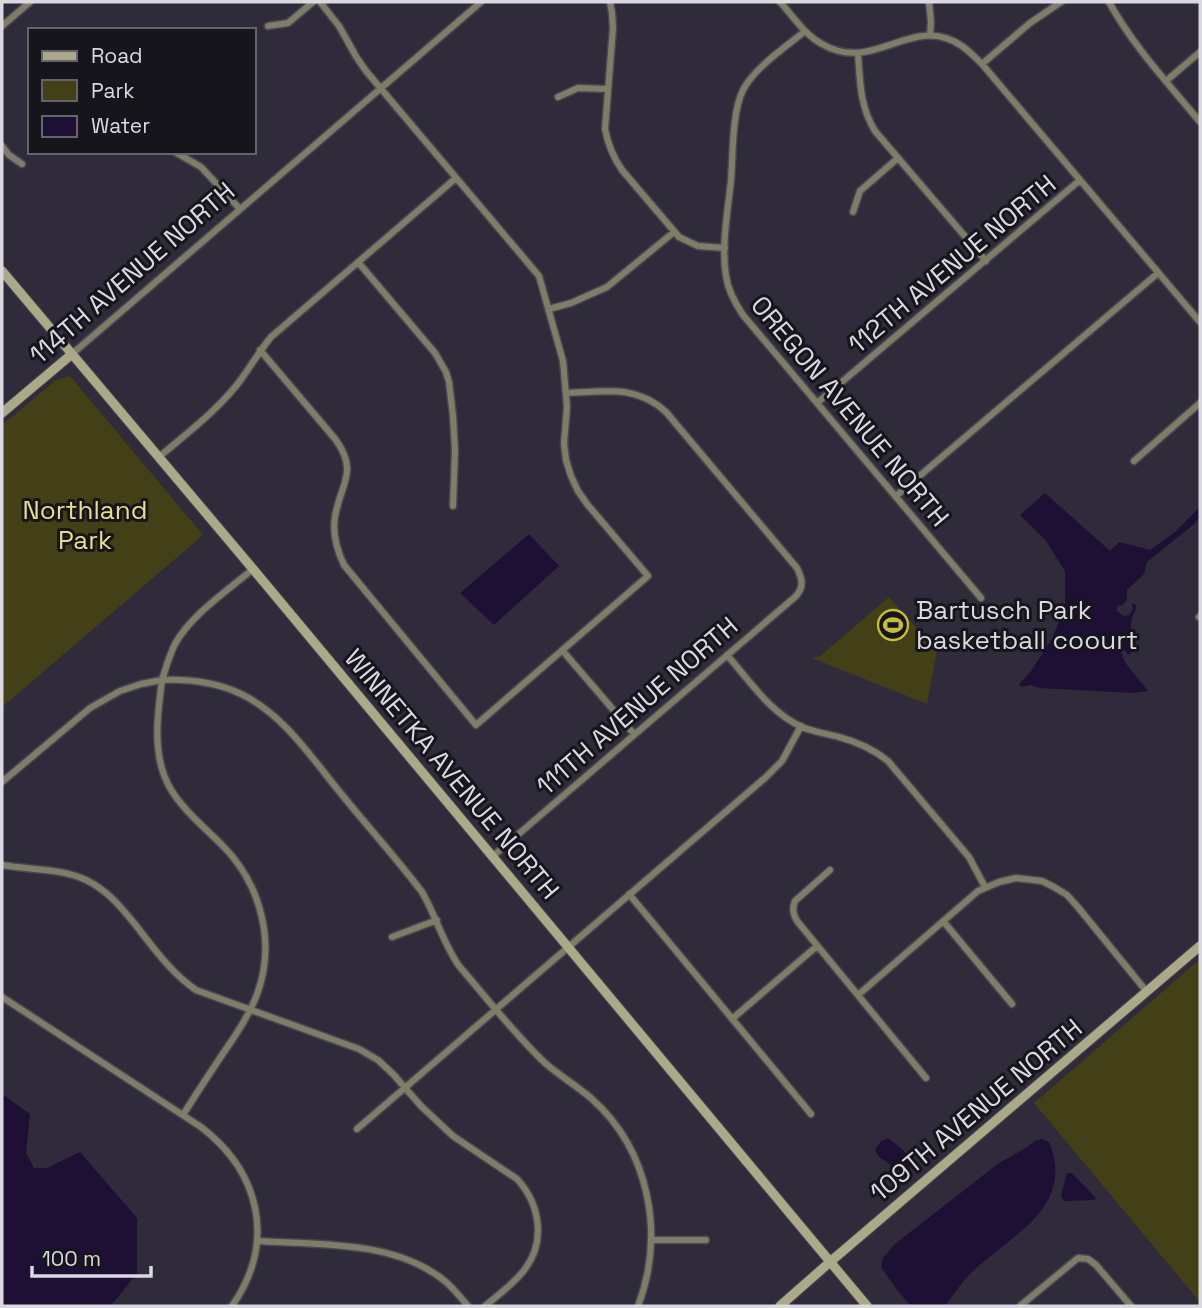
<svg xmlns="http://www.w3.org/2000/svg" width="1202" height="1308" viewBox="0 0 1202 1308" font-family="'Space Grotesk',sans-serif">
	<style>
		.green { fill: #433f17 }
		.water { fill: #1e1035 }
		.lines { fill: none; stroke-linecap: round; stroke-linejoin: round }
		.street-casing { stroke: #4a4755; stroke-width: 9 }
		.secondary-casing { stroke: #4a4755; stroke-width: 11 }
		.street { stroke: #7e7d67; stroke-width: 6 }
		.secondary { stroke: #aba987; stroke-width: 9 }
		.labels { text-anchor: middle; stroke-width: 6; stroke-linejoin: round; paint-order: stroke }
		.street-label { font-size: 26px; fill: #dad8e1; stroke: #17151c }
		.park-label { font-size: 26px; fill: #e4de8f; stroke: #17151c }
		.poi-label { font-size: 26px; fill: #dad8e1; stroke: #17151c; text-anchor: start }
	</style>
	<rect width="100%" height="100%" fill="#2f2b3a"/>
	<path class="green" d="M 70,376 L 203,535 L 2,707 L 2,425 L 56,380 Z
		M 889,597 L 937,651 L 927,704 L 812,658 L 820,656 Z
		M 1200,959 L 1200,1302 L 1034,1103 Z"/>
	<path class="water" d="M 1045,493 L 1110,551 L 1119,542 L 1150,550 L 1175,532 L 1200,507 L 1200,517 L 1193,525 L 1147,562 L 1144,574 L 1127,590 L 1127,599 L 1123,605 L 1117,606 L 1117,611 L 1124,616 L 1129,615 L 1133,610 L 1132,603 L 1136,605 C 1136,612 1132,615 1131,622 C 1130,629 1132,644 1132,652 L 1128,655 L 1123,648 L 1120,649 C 1124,666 1137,676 1148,691 L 1132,693 L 1040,688 L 1030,685 L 1021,687 L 1019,684 L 1031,671 L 1052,639 L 1065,607 L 1065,571 L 1046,541 L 1020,515 Z
		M 529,534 L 559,566 L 494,625 L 460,593 Z
		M 2,1094 L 30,1114 L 26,1153 L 34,1168 L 47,1168 L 80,1152 L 137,1218 L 137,1273 L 115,1301 L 108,1306 L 2,1306 Z
		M 888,1138 L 902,1149 L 910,1159 L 910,1170 L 901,1172 L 879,1157 L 875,1150 L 881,1141 Z
		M 1042,1139 L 1049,1142 C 1076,1207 1011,1235 972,1272 C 962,1282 953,1295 945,1306 L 911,1306 L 897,1290 L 881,1267 L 883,1258 L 895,1244 L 999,1163 L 1024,1149 L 1035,1141 Z
		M 1067,1173 L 1072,1173 L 1096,1198 L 1095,1200 L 1064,1201 L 1061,1196 Z"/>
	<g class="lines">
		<g class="street-casing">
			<path id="street" d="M 610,2 L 612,13 L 613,28 L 605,129 C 608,145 613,157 622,170 L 679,237 L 698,246 L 725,248
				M 780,2 C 793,16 805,35 822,44 C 875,75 911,12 962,46 C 969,51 976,58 982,64 L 1200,322
				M 929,2 L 931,22 L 930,35
				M 1109,2 C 1133,46 1168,83 1200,122
				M 2,26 L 30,2
				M 268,26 L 288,23 L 313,2
				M 805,31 C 786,47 755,67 743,90 C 732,112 733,154 731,180 C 728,210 721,246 726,276 C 728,291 735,303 743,315 L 981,598
				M 858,54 C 860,81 860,107 875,131 L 986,261
				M 982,64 L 1030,23 L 1061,2
				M 1166,81 L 1200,52
				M 558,97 L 578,88 L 607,89
				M 2,146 L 9,155 L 22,164
				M 175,152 L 201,167 L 240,209
				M 853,212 L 860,191 L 898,158
				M 358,262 L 435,353 L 446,372 L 449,382 L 453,416 L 455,450 L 453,506
				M 549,309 L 571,303 L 607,287 L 674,232
				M 260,350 L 336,440 C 359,473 340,484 335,517 C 332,534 337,550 344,565 L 476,725 L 648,576 L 587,504 L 578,491 L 571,476 L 566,460 L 564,443 L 567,407 L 563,361 L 539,276 L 366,71 L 357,58 L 339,26 L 320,2
				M 72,354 L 481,2
				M 817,403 L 1080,180
				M 159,457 C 185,435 214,413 236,386 C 248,371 258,353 271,337 L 456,178
				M 1134,461 L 1200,403
				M 896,496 L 1158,273
				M 1199,617 L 1200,616
				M 562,650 L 634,734
				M 727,655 C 749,680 770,713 802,727 C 814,732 827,734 839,737 C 858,742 873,749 888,761 L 958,844 L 969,857 L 985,887
				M 2,782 L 90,708 L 120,691 L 141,684 L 162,680 C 166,668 169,656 175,644 C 191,615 228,590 253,569
				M 493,856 L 795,597 C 804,588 803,580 797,568 L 666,412 C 636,384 605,392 567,393
				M 2,865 C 30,870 60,868 86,880 C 107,890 120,906 134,923 C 153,947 170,972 196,990 L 359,1049 L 378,1060 L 393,1074 L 421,1106 L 453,1136 L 517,1179 C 540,1204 546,1241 525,1269 C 515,1283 498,1295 485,1306
				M 830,870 L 795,901 C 792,909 793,914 797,921 L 926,1078
				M 629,894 L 811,1114
				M 943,921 L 1012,1004
				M 392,937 L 437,920
				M 858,995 L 978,891 L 999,882 L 1016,878 L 1042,881 L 1054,887 L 1067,895 L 1077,906 L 1147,992
				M 2,997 L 201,1127 C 261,1173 276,1243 232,1306
				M 732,1019 L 817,946
				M 183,1115 C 196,1094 210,1073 224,1052 C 236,1035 248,1017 256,997 C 277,944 261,884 222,845 C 201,824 174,803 164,775 C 153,745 158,711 162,680 C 190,679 216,682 241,694 C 285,715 313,760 343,796 C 369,828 397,859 422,892 C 436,916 443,943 459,966 C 486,997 515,1035 545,1063 C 560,1076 577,1086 592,1099 C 650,1151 665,1235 638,1306
				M 357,1129 L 766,777 L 782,761 L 801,726
				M 652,1240 L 706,1240
				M 257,1241 C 319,1245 396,1240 446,1282 C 454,1289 461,1298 468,1306
				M 1020,1306 L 1078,1258 L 1088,1259 L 1096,1265 L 1131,1306"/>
		</g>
		<g class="secondary-casing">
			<path id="secondary" d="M 2,271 L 253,569 L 867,1306
				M 2,413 L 72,354
				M 780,1306 L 830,1262 L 1200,946"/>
		</g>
		<use href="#street" class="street"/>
		<use href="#secondary" class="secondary"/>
	</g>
	<defs>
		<g id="stadium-ring" transform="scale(1.575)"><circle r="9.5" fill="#17151c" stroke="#c6bc3c" stroke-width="1.5"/><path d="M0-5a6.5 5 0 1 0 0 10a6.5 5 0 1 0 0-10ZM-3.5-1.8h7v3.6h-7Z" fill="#c6bc3c"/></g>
	</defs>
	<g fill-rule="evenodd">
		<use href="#stadium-ring" x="893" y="625"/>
	</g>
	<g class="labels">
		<g class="street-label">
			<text transform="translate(952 264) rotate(-40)" y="9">112TH AVENUE NORTH</text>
			<text transform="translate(132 273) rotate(-41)" y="9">114TH AVENUE NORTH</text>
			<text transform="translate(850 411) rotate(50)" y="9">OREGON AVENUE NORTH</text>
			<text transform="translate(637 706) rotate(-41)" y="9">111TH AVENUE NORTH</text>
			<text transform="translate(452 774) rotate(50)" y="9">WINNETKA AVENUE NORTH</text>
			<text transform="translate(976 1110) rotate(-40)" y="9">109TH AVENUE NORTH</text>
		</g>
		<g class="park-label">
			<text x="85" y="519">Northland<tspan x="85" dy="30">Park</tspan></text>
		</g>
		<g class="poi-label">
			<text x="916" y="619">Bartusch Park<tspan x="916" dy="30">basketball coourt</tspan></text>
		</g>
	</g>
	<rect width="1202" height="1308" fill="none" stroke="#dad8e1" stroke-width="7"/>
	<rect x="28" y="28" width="228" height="126" fill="#17151c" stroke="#65636b" stroke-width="2"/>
	<rect x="42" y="51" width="35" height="10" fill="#aba987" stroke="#65636b" stroke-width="2"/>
	<text x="91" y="63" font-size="21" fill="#dad8e1">Road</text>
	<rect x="42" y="80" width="35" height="21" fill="#433f17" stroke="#65636b" stroke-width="2"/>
	<text x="91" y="98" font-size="21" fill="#dad8e1">Park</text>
	<rect x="42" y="116" width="35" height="21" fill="#1e1035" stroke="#65636b" stroke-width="2"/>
	<text x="91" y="133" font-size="21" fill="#dad8e1">Water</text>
	<path d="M32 1266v10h119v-10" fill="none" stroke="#dad8e1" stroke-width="3.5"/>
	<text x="42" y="1266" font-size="21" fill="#dad8e1" stroke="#17151c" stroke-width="5" paint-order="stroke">100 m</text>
</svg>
